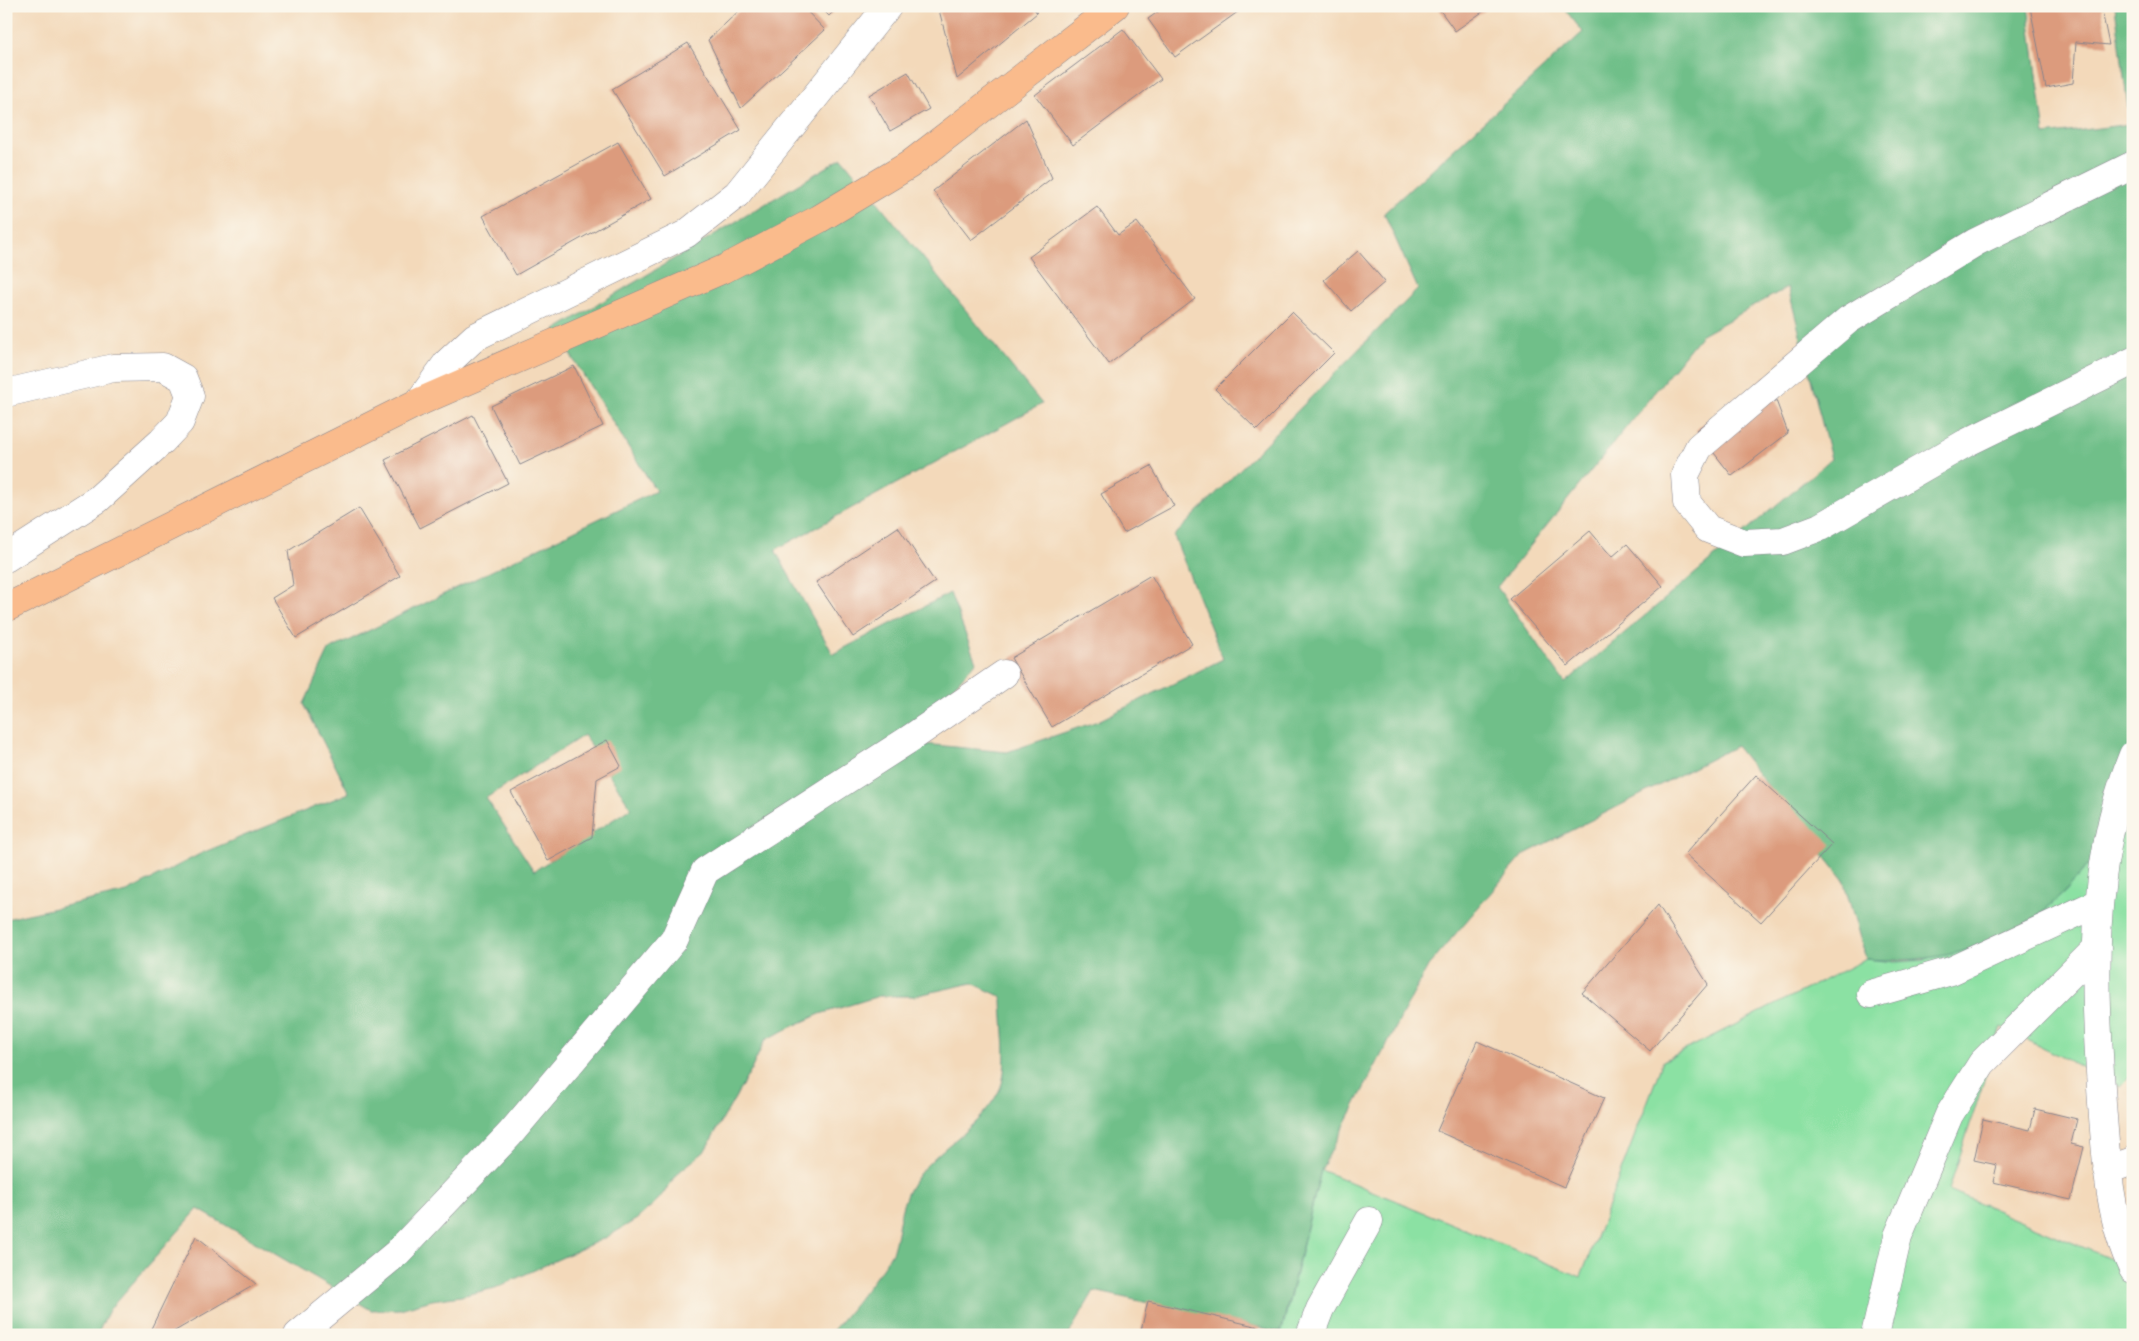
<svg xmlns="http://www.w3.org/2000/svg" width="2139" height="1341" viewBox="0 0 2139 1341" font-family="Cardo,serif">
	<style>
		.green { fill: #8be1a3; stroke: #538880 }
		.forest { fill: #70bf89; stroke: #467774; fill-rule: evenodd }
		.building { fill: #dc9b7d }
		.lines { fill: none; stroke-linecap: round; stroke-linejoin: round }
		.minor-casing { stroke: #87848c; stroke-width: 29 }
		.major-casing { stroke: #87848c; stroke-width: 29 }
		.minor { stroke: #fff; stroke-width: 28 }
		.major { stroke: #fabb8c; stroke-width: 28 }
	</style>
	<rect width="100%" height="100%" fill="#fbf7ec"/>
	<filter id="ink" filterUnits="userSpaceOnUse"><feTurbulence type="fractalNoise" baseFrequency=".02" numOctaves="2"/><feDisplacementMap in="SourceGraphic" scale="10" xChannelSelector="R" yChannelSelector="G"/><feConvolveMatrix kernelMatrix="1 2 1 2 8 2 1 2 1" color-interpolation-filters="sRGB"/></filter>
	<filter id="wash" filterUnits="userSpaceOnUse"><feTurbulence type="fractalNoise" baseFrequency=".0096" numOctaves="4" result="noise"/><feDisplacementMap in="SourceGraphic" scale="20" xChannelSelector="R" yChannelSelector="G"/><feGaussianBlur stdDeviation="1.12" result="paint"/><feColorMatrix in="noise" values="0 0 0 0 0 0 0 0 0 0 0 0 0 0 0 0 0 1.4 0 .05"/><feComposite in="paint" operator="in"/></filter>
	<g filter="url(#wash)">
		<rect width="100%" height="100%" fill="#f3d9ba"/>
		<path class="green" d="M 2133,735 L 2133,1073 L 2120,1086 L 2001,1027 L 1949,1190 L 2113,1260 L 2133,1296 L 2133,1335 L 1281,1335 L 1321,1170 L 1581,1277 L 1663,1061 L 1866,959 L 1895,962 L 1924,960 L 2040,914 L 2066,891 L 2088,864 Z"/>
		<path class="forest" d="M 1562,6 L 2028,6 L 2045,135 L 2130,124 L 2115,6 L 2133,6 L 2133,735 C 2119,767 2118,802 2106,834 C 2100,850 2087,865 2077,878 C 2024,942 1947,966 1866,959 L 1843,879 L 1736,746 L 1523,855 L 1428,966 L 1321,1170 L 1281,1332 L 1094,1291 L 1068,1335 L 828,1335 C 839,1326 889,1262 893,1250 C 899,1230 899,1208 910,1188 C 931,1149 978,1132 999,1091 C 1010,1071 1002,1021 1002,997 L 972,983 L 914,996 L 879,996 L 820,1014 L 791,1027 L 765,1040 L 751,1070 L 704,1152 L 680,1171 L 658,1200 L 637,1219 L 607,1237 L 495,1288 L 461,1296 L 432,1300 L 400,1309 L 371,1310 L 198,1209 L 109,1310 L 97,1335 L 6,1335 L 6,919 L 127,892 L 202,853 L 349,793 L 304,704 L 329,650 L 656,491 L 555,330 L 842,158 L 1042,404 L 775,550 L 833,654 L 950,593 L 976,662 L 903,742 L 1007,752 L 1098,721 L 1223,659 L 1174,536 L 1418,289 L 1384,213 L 1583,32 ZM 1788,287 L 1831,459 L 1565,683 L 1497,587 L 1700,336 ZM 584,735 L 631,808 L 534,871 L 486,798 Z"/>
		<g id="blocks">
			<path class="building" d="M 744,6 L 802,6 L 825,30 L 741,108 L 708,40 Z
				M 819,6 L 839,6 L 829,16 Z
				M 938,6 L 1032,6 L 1037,13 L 957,79 Z
				M 1166,6 L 1246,6 L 1175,57 L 1148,19 Z
				M 1437,6 L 1491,6 L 1455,31 Z
				M 2101,6 L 2109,45 L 2076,42 L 2073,83 L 2046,88 L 2030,7 Z
				M 1123,29 L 1161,79 L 1073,145 L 1035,95 Z
				M 688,43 L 741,130 L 665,176 L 612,89 Z
				M 908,72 L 929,109 L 890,131 L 869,95 Z
				M 1026,119 L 1052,178 L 971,240 L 933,191 Z
				M 618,142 L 651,199 L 516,275 L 483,216 Z
				M 1097,207 L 1118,235 L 1137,222 L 1195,299 L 1109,364 L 1029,257 Z
				M 1358,251 L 1385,282 L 1351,311 L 1324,280 Z
				M 1292,312 L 1334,353 L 1257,430 L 1215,389 Z
				M 574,366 L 603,426 L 520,465 L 491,406 Z
				M 1767,376 L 1788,433 L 1732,476 L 1696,430 Z
				M 473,415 L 508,483 L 420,528 L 385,460 Z
				M 1151,466 L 1174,506 L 1124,533 L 1101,494 Z
				M 359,508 L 400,576 L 296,638 L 272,598 L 293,585 L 288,551 Z
				M 898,527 L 935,582 L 853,637 L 816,582 Z
				M 1590,531 L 1612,557 L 1627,544 L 1663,586 L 1568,666 L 1510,599 Z
				M 1151,575 L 1192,644 L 1052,727 L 1011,658 Z
				M 607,740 L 621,766 L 597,779 L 592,837 L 548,861 L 511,792 Z
				M 1756,775 L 1832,844 L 1761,922 L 1685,854 Z
				M 1658,905 L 1708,984 L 1650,1051 L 1582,993 Z
				M 1477,1041 L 1604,1098 L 1564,1187 L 1437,1131 Z
				M 2035,1109 L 2077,1119 L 2071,1144 L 2084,1147 L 2071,1200 L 1993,1182 L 1997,1165 L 1974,1160 L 1983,1119 L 2030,1130 Z
				M 196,1236 L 256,1284 L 168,1335 L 148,1335 Z
				M 1148,1301 L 1259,1327 L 1257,1335 L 1140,1335 Z"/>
		</g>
	</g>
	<g filter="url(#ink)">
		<use href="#blocks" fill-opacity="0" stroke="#87848c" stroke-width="1"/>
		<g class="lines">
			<g class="minor-casing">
				<path id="minor" d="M 2133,165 L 1976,242 L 1848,320 L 1699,447 L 1685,475 L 1687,503 L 1708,529 L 1744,543 L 1783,541 L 1820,527 L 1966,443 L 2133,361
					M 6,393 L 113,368 L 163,367 L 183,378 L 190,396 L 180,422 L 162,441 L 98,499 L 6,558
					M 419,402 L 447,363 L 475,337 L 686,234 L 737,194 L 888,6
					M 2133,755 C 2088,867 2094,984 2102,1103 C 2106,1157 2109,1220 2133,1269
					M 1871,994 L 1951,971 L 2098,903
					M 2107,1170 L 2133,1161
					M 298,1335 L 397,1253 L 510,1134 L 674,940 L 705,871 L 911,738 L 1004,674
					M 1310,1335 L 1320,1309 L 1369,1221
					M 1875,1335 L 1898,1236 L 1949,1115 L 1982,1063 L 2097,948"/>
			</g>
			<g class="major-casing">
				<path id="major" d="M 6,608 L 419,402 L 726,268 L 819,219 L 909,165 L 1115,6"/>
			</g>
			<use href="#minor" class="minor"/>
			<use href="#major" class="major"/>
		</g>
	</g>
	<rect width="2139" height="1341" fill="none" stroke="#fbf7ec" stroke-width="25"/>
</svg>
